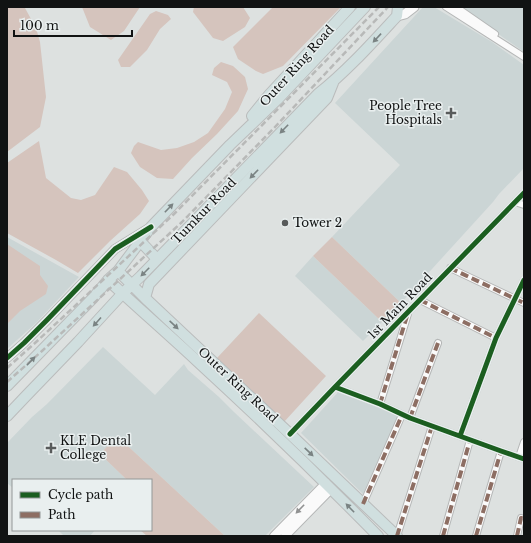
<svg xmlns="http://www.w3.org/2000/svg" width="531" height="543" viewBox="0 0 531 543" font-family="'Libre Baskerville',serif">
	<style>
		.built { fill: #cbd5d5 }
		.green { fill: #d5c4bd }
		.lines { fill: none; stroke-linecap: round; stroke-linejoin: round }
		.minor-casing { stroke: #b5b7b7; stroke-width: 8 }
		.tertiary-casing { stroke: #b5b7b7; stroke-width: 10 }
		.secondary-casing { stroke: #b5b7b7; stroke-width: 11 }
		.trunk-casing { stroke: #babcbc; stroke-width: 12 }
		.minor { stroke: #fafafa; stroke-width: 6 }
		.tertiary { stroke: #fafafa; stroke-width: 8 }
		.secondary { stroke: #fafafa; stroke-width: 9 }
		.trunk { stroke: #d0dfdf; stroke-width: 10 }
		.rail { stroke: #b8b9b8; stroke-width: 2.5; stroke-dasharray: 6 3; stroke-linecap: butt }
		.quiet { stroke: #8d6e63; stroke-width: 4; stroke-dasharray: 8 4; stroke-linecap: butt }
		.cycleway-casing { stroke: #e9efef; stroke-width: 8 }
		.cycleway { stroke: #1b5e20; stroke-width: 5 }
		.oneway { fill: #7a8383 }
		.oneway2 { fill: #919292 }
		.poi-dot { fill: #585b5b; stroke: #e9efef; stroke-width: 1.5 }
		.labels { text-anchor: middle; stroke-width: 3; stroke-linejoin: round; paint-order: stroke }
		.street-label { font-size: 12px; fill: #111313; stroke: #e9efef }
		.poi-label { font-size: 12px; fill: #111313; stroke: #e9efef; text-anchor: start }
	</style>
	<rect width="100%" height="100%" fill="#dde1e0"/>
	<path class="built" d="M 423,7 L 434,7 L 492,42 L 524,65 L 524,168 L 499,194 L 493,202 L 401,303 L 332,237 L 400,165 L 335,103 Z
		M 460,7 L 524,7 L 524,52 Z
		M 7,237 L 79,277 L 36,323 L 7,349 Z
		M 313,256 L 382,322 L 363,341 L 295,276 Z
		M 103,347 L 155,395 L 184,364 L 188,370 L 219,397 L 234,412 L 314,487 L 265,536 L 225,536 L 117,436 L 100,454 L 127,480 L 13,480 L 13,488 L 7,483 L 7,443 L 32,417 L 47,404 Z
		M 339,391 L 398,416 L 363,494 L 301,433 Z
		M 58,530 L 95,530 L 90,536 L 64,536 Z"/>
	<path class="green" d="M 7,7 L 23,7 L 25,8 L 36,28 L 40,42 L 46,97 L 40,127 L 7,152 Z
		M 82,7 L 140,7 L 124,31 L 111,40 L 90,27 Z
		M 194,7 L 243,7 L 250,18 L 245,27 L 223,41 L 213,38 L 193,12 Z
		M 273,7 L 341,7 L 283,66 L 263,74 L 256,71 L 238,59 L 233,47 Z
		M 156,11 L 168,15 L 171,19 L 160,29 L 147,50 L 130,67 L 121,67 L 118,60 L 150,14 Z
		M 221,62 L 233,66 L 245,77 L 248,89 L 238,111 L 217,134 L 192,158 L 173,179 L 157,178 L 140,167 L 131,153 L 134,146 L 138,142 L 161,150 L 177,148 L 194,142 L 208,133 L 225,109 L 232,92 L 227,82 L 212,75 L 214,68 Z
		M 39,141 L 46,178 L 71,198 L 81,200 L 95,195 L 114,167 L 127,172 L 142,190 L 149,201 L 140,214 L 110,241 L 78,273 L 56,260 L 7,233 L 7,163 Z
		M 332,237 L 401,303 L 382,322 L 313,256 Z
		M 7,244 L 40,266 L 40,275 L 48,286 L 46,294 L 20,311 L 7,324 Z
		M 259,313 L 326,376 L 284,422 L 217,358 Z
		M 117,436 L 225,536 L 147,536 L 140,530 L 151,530 L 151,480 L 127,480 L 100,454 Z"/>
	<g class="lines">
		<g class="minor-casing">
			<path id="minor" d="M 446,7 L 524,57
				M 456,7 L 495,34
				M 515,202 L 524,205
				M 450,268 L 524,303
				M 420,300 L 496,338
				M 335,387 L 380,404 L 410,418 L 501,451 L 524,459
				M 380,404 L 408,314
				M 410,418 L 438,343
				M 290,434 L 335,387 L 524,193
				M 460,436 L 496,338 L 524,280
				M 519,457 L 524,442
				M 363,504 L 402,415
				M 397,536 L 432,426
				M 443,536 L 470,440
				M 476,536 L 501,451
				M 517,536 L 521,518 L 524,519"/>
		</g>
		<g class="tertiary-casing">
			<path id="tertiary" d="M 7,358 L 24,343 L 47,320 L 115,249 L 149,228
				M 274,536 L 326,483
				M 285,536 L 331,489"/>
		</g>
		<g class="secondary-casing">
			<path id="secondary" d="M 397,16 L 405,14 L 414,7"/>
		</g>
		<g class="trunk-casing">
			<path id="trunk" d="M 252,116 L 269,95 L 350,7
				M 140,241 L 157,259
				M 118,271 L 145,298 L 290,434 L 397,536
				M 108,280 C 137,307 167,333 196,360 C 258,417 319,476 378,536
				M 145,298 L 149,284 L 327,98 L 333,83
				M 7,386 L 93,298 L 108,280 L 118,271 L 151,227 L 230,145 L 277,100 L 365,7
				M 7,416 L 25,397 L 78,342 L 123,293 L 141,276 L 318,94 C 347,71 372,43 397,16 L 398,7"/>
		</g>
		<use href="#minor" class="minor"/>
		<use href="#tertiary" class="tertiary"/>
		<use href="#secondary" class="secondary"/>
		<use href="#trunk" class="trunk"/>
		<path class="rail" d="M 7,368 L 35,343 L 174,214 L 379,7
			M 7,382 L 42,351 L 182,222 L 275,127 L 388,7"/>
		<path class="quiet" d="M 450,268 L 524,303
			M 420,300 L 496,338
			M 380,404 L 407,316
			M 410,418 L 438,343
			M 363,504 L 402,415
			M 397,536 L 432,426
			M 443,536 L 470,440
			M 476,536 L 501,451
			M 517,536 L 521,518 L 524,519"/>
		<g class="cycleway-casing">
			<path id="cycleway" d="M 7,358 L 24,343 L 47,320 L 115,249 L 151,227
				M 335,387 L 380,404 L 410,418 L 501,451 L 524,459
				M 290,434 L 335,387 L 524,193
				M 460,436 L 496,338 L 524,280"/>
		</g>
		<use href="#cycleway" class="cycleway"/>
	</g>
	<defs><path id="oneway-solid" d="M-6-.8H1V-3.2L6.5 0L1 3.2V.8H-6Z"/></defs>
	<g class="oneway">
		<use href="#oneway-solid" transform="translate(377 38) rotate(133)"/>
		<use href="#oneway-solid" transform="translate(284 129) rotate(134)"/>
		<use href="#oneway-solid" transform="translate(254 174) rotate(134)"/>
		<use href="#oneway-solid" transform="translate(169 208) rotate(-46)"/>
		<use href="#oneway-solid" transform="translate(145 272) rotate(135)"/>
		<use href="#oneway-solid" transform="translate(97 322) rotate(132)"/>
		<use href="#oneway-solid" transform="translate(174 325) rotate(43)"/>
		<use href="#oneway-solid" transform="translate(31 361) rotate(-46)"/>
		<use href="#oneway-solid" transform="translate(309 452) rotate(44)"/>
		<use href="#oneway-solid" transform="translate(350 508) rotate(-134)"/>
	</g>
	<use class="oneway2" href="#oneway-solid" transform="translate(300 509) rotate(134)"/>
	<g class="poi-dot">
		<path d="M449 107h4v4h4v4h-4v4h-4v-4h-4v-4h4z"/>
		<circle cx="285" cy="223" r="4"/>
		<path d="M49 442h4v4h4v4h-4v4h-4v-4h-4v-4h4z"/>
	</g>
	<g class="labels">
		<g class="street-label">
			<text transform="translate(297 66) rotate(-48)" y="4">Outer Ring Road</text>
			<text transform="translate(204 211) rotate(-46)" y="4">Tumkur Road</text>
			<text transform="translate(400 306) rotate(-46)" y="4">1st Main Road</text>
			<text transform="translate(238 385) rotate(43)" y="4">Outer Ring Road</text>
		</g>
		<g class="poi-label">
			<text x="442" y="110" text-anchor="end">People Tree<tspan x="442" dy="14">Hospitals</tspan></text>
			<text x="293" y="227">Tower 2</text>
			<text x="60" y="445">KLE Dental<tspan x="60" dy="14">College</tspan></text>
		</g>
	</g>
	<rect width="531" height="543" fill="none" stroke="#111313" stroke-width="16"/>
	<rect x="12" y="479" width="140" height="52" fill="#e9efef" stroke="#939797"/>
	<rect x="20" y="492" width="20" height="6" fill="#1b5e20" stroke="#939797"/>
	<text x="48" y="499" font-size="12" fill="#111313">Cycle path</text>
	<rect x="20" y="512" width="20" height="6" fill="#8d6e63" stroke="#939797"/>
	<text x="48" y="519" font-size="12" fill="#111313">Path</text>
	<path d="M14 30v6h118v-6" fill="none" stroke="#111313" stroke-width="2"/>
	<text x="20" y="30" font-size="12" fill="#111313" stroke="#e9efef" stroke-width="3" paint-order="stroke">100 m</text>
</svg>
